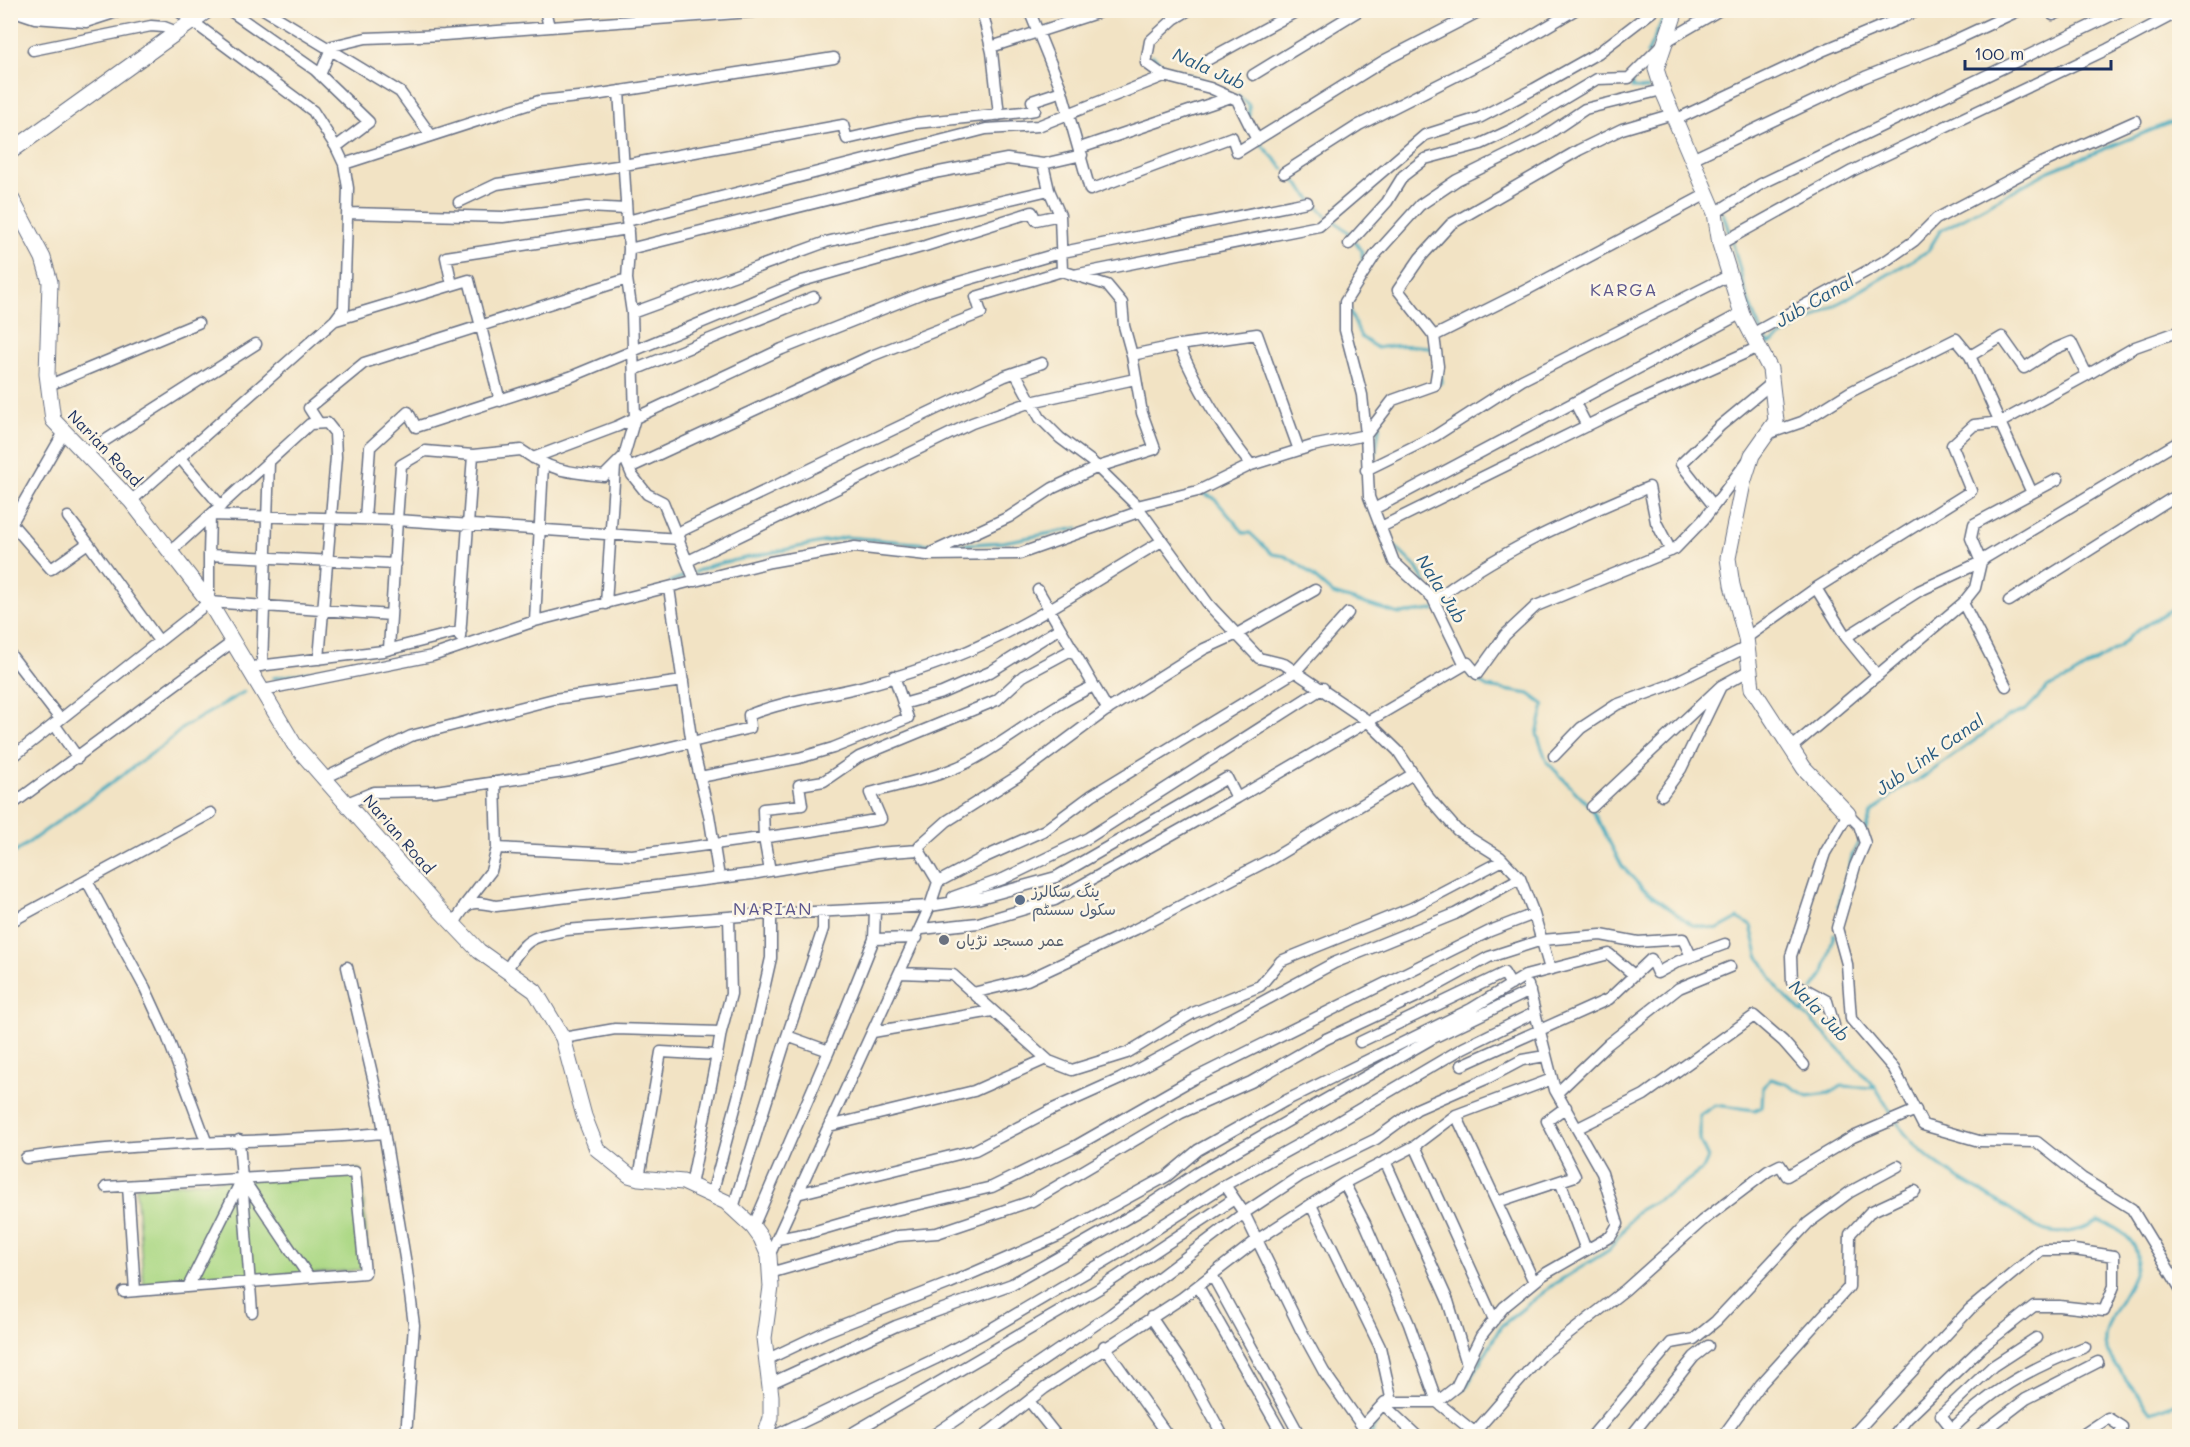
<svg xmlns="http://www.w3.org/2000/svg" width="2190" height="1447" viewBox="0 0 2190 1447" font-family="Mali,'Playpen Sans Arabic',sans-serif">
	<style>
		.green { fill: #acd885; stroke: #648472; stroke-width: 1.5 }
		.lines { fill: none; stroke-linecap: round; stroke-linejoin: round }
		.stream { stroke: #3ea9be; stroke-width: 3 }
		.street-casing { stroke: #666e82; stroke-width: 13 }
		.secondary-casing { stroke: #666e82; stroke-width: 17 }
		.street { stroke: #fff; stroke-width: 10 }
		.secondary { stroke: #fff; stroke-width: 15 }
		.service-dot { fill: #5c6f8a; stroke: #fcf5e5; stroke-width: 2 }
		.worship-dot { fill: #6b7280; stroke: #fcf5e5; stroke-width: 2 }
		.labels { text-anchor: middle; stroke-width: 5; stroke-linejoin: round; paint-order: stroke }
		.street-label { font-size: 16px; fill: #1b2f5e; stroke: #fcf5e5 }
		.service-label { font-size: 16px; fill: #4e5e75; stroke: #fcf5e5; text-anchor: start }
		.worship-label { font-size: 16px; fill: #5b616d; stroke: #fcf5e5; text-anchor: start }
		.water-label { font-size: 18px; font-style: italic; fill: #275a80; stroke: #fcf5e5 }
		.neighbourhood-label { font-size: 18px; letter-spacing: 1.5px; fill: #5c578d; stroke: #fcf5e5 }
	</style>
	<rect width="100%" height="100%" fill="#fcf5e5"/>
	<filter id="ink" filterUnits="userSpaceOnUse"><feTurbulence type="fractalNoise" baseFrequency=".0167" numOctaves="2"/><feDisplacementMap in="SourceGraphic" scale="12" xChannelSelector="R" yChannelSelector="G"/><feConvolveMatrix kernelMatrix="1 2 1 2 8 2 1 2 1" color-interpolation-filters="sRGB"/></filter>
	<filter id="wash" filterUnits="userSpaceOnUse"><feTurbulence type="fractalNoise" baseFrequency=".008" numOctaves="4" result="noise"/><feDisplacementMap in="SourceGraphic" scale="24" xChannelSelector="R" yChannelSelector="G"/><feGaussianBlur stdDeviation="1.35" result="paint"/><feColorMatrix in="noise" values="0 0 0 0 0 0 0 0 0 0 0 0 0 0 0 0 0 1.4 0 .05"/><feComposite in="paint" operator="in"/></filter>
	<g filter="url(#wash)">
		<rect width="100%" height="100%" fill="#f2e3c4"/>
		<path class="green" d="M 361,1169 L 369,1269 L 144,1287 L 136,1187 Z"/>
		<g class="lines">
			<path class="stream" d="M 1647,54 L 1667,10
				M 1152,55 L 1163,65 L 1207,82
				M 1633,78 L 1632,88 L 1648,89
				M 1238,95 L 1249,105 L 1249,116
				M 1258,141 L 1284,169
				M 1289,174 L 1326,216
				M 1723,213 L 1730,235
				M 1332,219 L 1352,236
				M 1732,241 C 1743,277 1747,312 1769,344 L 1928,251 L 1940,231 L 2049,171 L 2174,121 L 2180,114
				M 1355,242 L 1362,252 L 1363,266
				M 1349,310 L 1361,337 L 1377,348 C 1394,344 1411,345 1429,347 L 1432,351
				M 1437,384 L 1442,382 L 1441,373
				M 1374,462 L 1380,424
				M 1202,493 L 1214,498 L 1244,533 L 1250,533 L 1272,554 L 1285,556 L 1300,565 L 1333,594 L 1399,614 L 1434,610
				M 1392,544 L 1416,567 L 1427,586
				M 957,545 L 1003,542 L 1078,528
				M 695,572 L 712,565 L 846,537 L 938,545
				M 670,582 L 689,574
				M 1466,668 L 1470,676 L 1487,687 L 1529,694 L 1544,705 L 1537,734 L 1547,762 L 1592,809 L 1622,866 L 1642,888 L 1692,925 L 1718,929 L 1738,918 L 1751,926 L 1758,955 L 1780,992 L 1816,1025 L 1876,1088 L 1893,1116
				M 273,678 L 369,663
				M 1865,831 L 1871,814 L 1898,790 L 1922,778 L 2006,718 L 2026,710 L 2047,688 L 2069,678 L 2119,647 L 2133,633 L 2180,604
				M 10,856 L 165,744 L 184,727 L 244,692
				M 1838,907 L 1853,853 L 1860,840
				M 1813,989 L 1824,973 L 1834,934
				M 1803,1013 L 1809,995
				M 1897,1122 C 1923,1164 1967,1182 2007,1207 C 2019,1214 2033,1228 2046,1231 C 2064,1236 2084,1229 2099,1221 C 2183,1252 2101,1302 2105,1344 C 2106,1358 2142,1398 2151,1412 L 2178,1402 L 2180,1398
				M 1456,1393 L 1465,1389 L 1501,1326 L 1554,1284 L 1609,1250 L 1636,1212 L 1672,1192 L 1703,1169 L 1708,1158 L 1700,1141 L 1700,1115 L 1715,1105 L 1755,1110 L 1762,1107 L 1763,1087 L 1771,1079 L 1787,1084 L 1807,1096 L 1829,1093 L 1842,1086 L 1875,1088
				M 1370,1435 L 1384,1409"/>
		</g>
	</g>
	<g filter="url(#ink)">
		<g class="lines">
			<g class="street-casing">
				<path id="street" d="M 11,10 L 35,18 L 86,22 L 123,10
					M 229,10 L 315,70 L 369,122 L 336,147
					M 265,10 L 400,92 L 430,134
					M 545,10 L 549,27
					M 982,10 L 992,52 L 999,115
					M 1029,10 L 1062,91 L 1090,190 L 1232,137 L 1237,152 L 1385,60 L 1482,10
					M 1171,10 L 1174,19 L 1150,41 L 1146,63 L 1164,76 L 1210,88 L 1237,100 L 1257,140
					M 2051,10 L 2053,15 L 2064,10
					M 1174,19 L 1189,10
					M 991,47 L 1106,10
					M 33,50 L 151,26 L 164,27 L 177,32
					M 1207,60 L 1299,10
					M 320,75 L 332,46 L 366,38 L 444,35 L 779,10
					M 1253,75 L 1360,10
					M 619,91 L 629,249
					M 1675,120 L 1822,51 L 1920,10
					M 1080,148 L 1231,97
					M 1692,159 L 1865,77 L 1936,49 L 2020,10
					M 344,164 L 539,101 L 588,96 L 834,58
					M 1043,164 L 1082,155
					M 1284,173 L 1359,125 L 1509,49 L 1575,10
					M 459,202 L 497,184 L 624,165 L 843,125 L 847,139 L 916,123 L 1023,112 L 1035,110 L 1032,101 L 1062,91
					M 348,213 L 503,217 L 587,207 L 626,209
					M 1715,213 L 1761,184 L 2123,10
					M 627,221 L 986,129 L 1038,126 L 1164,76
					M 1349,244 L 1387,202 L 1403,176 L 1425,159 L 1481,144 L 1513,129 L 1597,79 L 1629,78 L 1665,42 L 1720,10
					M 1720,244 L 1852,171 L 2108,49 L 2180,11
					M 1074,275 L 1319,226 L 1425,135 L 1479,118 L 1534,89 L 1598,53 L 1654,10
					M 627,279 L 629,249 L 939,172 L 1007,159 L 1043,164 L 1049,190 L 1060,215 L 1062,271 L 1107,285 L 1122,303 L 1124,326 L 1132,355 L 1142,413 L 1155,449 L 1098,467 L 1053,488 L 1009,517 L 933,552
					M 452,285 L 446,257 L 628,229
					M 632,313 L 826,242 L 1049,190
					M 336,320 L 469,280 L 500,401
					M 1752,334 L 1887,260 L 1914,241 L 1936,219 L 2042,163 L 2136,121
					M 1434,336 L 1398,290 L 1420,258 L 1451,224 L 1579,150 L 1622,129 L 1673,114
					M 1179,345 L 1257,334 L 1299,450
					M 1132,355 L 1179,345 C 1198,390 1221,427 1251,465 L 1312,446 L 1366,435 L 1362,395 L 1345,330 L 1345,302 L 1375,255 L 1420,205 L 1457,180 L 1542,138 L 1585,109 L 1662,90
					M 1970,356 L 2032,493
					M 634,370 L 814,297
					M 1016,374 L 1040,418 L 1060,438 L 1091,461 L 1137,506 L 1209,605 L 1259,658 L 1284,664 L 1365,719 L 1398,751 L 1429,798 L 1457,830 L 1500,857 L 1520,878 L 1534,914 L 1550,969
					M 47,386 L 198,323
					M 1575,403 L 1587,426
					M 318,422 L 309,408 L 364,363 L 627,279 L 632,313 L 635,418 L 624,456 L 632,475 L 647,494 L 663,502 L 695,581 L 770,562 L 855,547 L 927,555 L 1019,554 L 1141,511
					M 1767,434 L 1802,422 L 1850,392 L 1956,339 L 1970,356 L 2002,337 L 2024,368 L 2052,350 L 2071,342 L 2087,375 L 2135,347 L 2180,331
					M 84,454 L 256,344
					M 180,458 L 221,506
					M 533,458 L 618,426 L 782,349 L 925,292 L 1063,252 L 1307,202
					M 629,468 L 871,356 L 981,313 L 976,297 L 1062,271
					M 1366,470 L 1435,436 L 1522,380 L 1730,275
					M 131,501 L 335,320 L 344,308 L 348,188 L 344,164 L 336,147 L 313,111 L 177,10
					M 1713,505 L 1681,464 L 1720,426 L 1772,383
					M 1137,506 L 1198,491 L 1251,465
					M 1374,509 L 1742,313
					M 68,517 L 88,543
					M 365,519 L 370,447 L 408,412 L 416,427 L 570,377 L 802,281 L 925,246 L 1032,212 L 1036,220 L 1060,215
					M 12,524 L 51,569 L 88,543 L 159,641
					M 10,526 L 63,434
					M 1381,527 L 1625,407 L 1759,347
					M 677,533 L 1005,376 L 1042,363
					M 170,552 L 310,424 L 327,423 L 335,433 L 336,457 L 319,659
					M 688,561 L 972,423 L 1031,402 L 1135,379
					M 395,564 L 209,555 L 210,515 L 397,520 L 401,465 L 425,451 L 473,455 L 521,450 C 551,471 568,472 604,476 L 624,456
					M 669,588 L 692,744 L 709,815 L 719,877
					M 1816,588 L 1971,491 L 1952,445 L 1974,425 L 2001,422 L 2087,375
					M 1038,590 L 1108,710
					M 1435,600 L 1394,562 L 1369,497 L 1366,435 L 1393,400 L 1435,385 L 1438,366 L 1434,336 L 1528,289 L 1707,194
					M 2009,601 L 2180,493
					M 209,602 L 209,555
					M 1963,603 L 2006,686
					M 606,604 L 615,466
					M 535,621 L 543,465
					M 460,637 L 473,455
					M 1846,637 L 1919,591 L 1981,562 L 1971,538 L 1974,524 L 2058,479
					M 1746,638 L 1816,588 L 1846,637 L 1878,676
					M 389,649 L 397,520 L 680,539
					M 10,654 L 60,719
					M 1465,665 L 1434,601 C 1499,550 1574,519 1649,487 L 1656,522 L 1671,551
					M 262,666 L 269,462
					M 250,667 L 383,651 L 461,631
					M 263,690 L 432,656 L 535,621 L 700,579
					M 903,704 L 942,693 L 990,672 L 1060,628
					M 54,724 L 78,758
					M 1791,748 L 1963,603 L 1975,588 L 1981,562 L 1985,558 L 2180,441
					M 1554,756 L 1581,728 L 1616,705 L 1667,686 L 1747,647
					M 10,759 L 209,602 L 391,615
					M 700,777 L 799,758 L 833,748 L 908,718 L 894,676
					M 325,778 L 411,736 L 554,699 L 683,681
					M 1662,795 L 1681,769 L 1721,686 L 1750,670
					M 1237,798 L 1468,663 L 1477,674 L 1505,635 L 1536,606 L 1675,549 L 1704,519 L 1749,459
					M 347,803 L 374,792 L 435,791 L 571,771 L 750,728 L 749,715 C 786,700 826,696 864,686 C 893,678 923,669 951,658 C 1026,629 1093,581 1162,541
					M 10,806 L 234,641
					M 1592,807 L 1721,686
					M 497,848 L 632,855 L 812,831 L 881,819 L 870,793 C 905,783 945,776 976,758 C 1016,735 1051,705 1094,686
					M 770,871 L 764,838 L 763,809 L 802,805 L 799,785 L 824,781 L 859,757 L 997,700 L 1023,676 L 1073,649
					M 87,881 L 145,988 L 167,1036 L 206,1141
					M 938,882 L 985,857 L 1045,830 L 1092,795 L 1296,671 L 1348,613
					M 953,897 L 1003,879 L 1088,838 L 1323,688
					M 464,906 L 491,871 L 497,848 L 495,782
					M 10,922 L 211,813
					M 454,924 C 467,901 470,900 496,906 L 752,874 L 876,853 L 919,850
					M 874,939 L 875,910
					M 347,967 L 380,1108 L 406,1264 L 414,1325 L 406,1436
					M 507,969 C 527,937 530,938 566,930 L 753,915 L 930,906 L 980,898 L 1056,877 L 1227,778 L 1237,798 L 1055,900 L 978,923 L 922,929
					M 900,973 L 953,975 L 1049,1061 L 1072,1070 L 1127,1053 L 1193,1013 L 1260,986 L 1281,961 L 1412,908 L 1503,860
					M 973,993 L 1027,980 L 1136,929 L 1273,858 L 1413,774
					M 1834,1025 L 1827,1001 L 1792,982 L 1791,956 L 1825,853 L 1848,814 L 1859,825 L 1865,843 L 1855,866 L 1837,928 L 1847,964 L 1851,1019 L 1894,1069 L 1923,1125 L 1979,1141 L 2037,1142 L 2082,1178 L 2132,1209 L 2180,1288
					M 721,1032 L 731,994 L 729,917
					M 873,1032 L 992,1011
					M 787,1036 L 823,929 L 823,912
					M 563,1038 L 615,1029 L 721,1032 L 717,1055
					M 1360,1042 L 1504,973 L 1511,985
					M 829,1051 L 874,939 L 917,938
					M 1462,1065 L 1609,999 L 1651,959 L 1657,973 L 1679,961 L 1725,944
					M 1557,1093 L 1608,1044 L 1679,988 L 1730,967
					M 1456,1115 L 1534,1282
					M 829,1126 L 974,1091 L 1046,1059
					M 1578,1128 L 1644,1095 L 1754,1016 L 1783,1041 L 1804,1065
					M 239,1140 L 252,1312
					M 1415,1146 L 1494,1320
					M 26,1158 C 145,1141 264,1143 383,1133
					M 1385,1161 L 1448,1301 L 1467,1364
					M 639,1178 L 661,1052 L 717,1055 L 691,1185
					M 243,1179 L 309,1277
					M 1560,1181 L 1586,1250
					M 1344,1183 L 1365,1223 L 1409,1324 L 1437,1402 L 1479,1436
					M 1225,1185 L 1244,1213 L 1301,1330 L 1324,1372 L 1369,1436
					M 128,1186 L 135,1291
					M 106,1187 L 355,1172 L 365,1273 L 124,1292
					M 712,1194 L 748,1060 L 771,958 L 771,915
					M 797,1194 L 975,1150 L 1051,1110 L 1120,1079 L 1334,963 L 1455,914 L 1520,878
					M 1497,1202 L 1575,1176 L 1547,1121 L 1566,1107
					M 1311,1205 L 1380,1347 L 1392,1402
					M 733,1208 L 787,1036 L 829,1051 L 753,1227
					M 777,1239 L 809,1233 L 857,1219 L 992,1187 L 1074,1147 L 1193,1079 L 1490,931 L 1534,914
					M 769,1256 L 930,906 L 938,882 L 919,850 L 920,845 L 947,821 L 1018,776 L 1104,712 L 1204,649 L 1235,635 L 1315,590
					M 770,1273 L 898,1236 L 937,1233 L 1032,1201 L 1181,1113 L 1251,1082 L 1326,1039 L 1416,997 L 1489,957 L 1542,940 L 1601,935 L 1638,942 L 1683,939 L 1691,956
					M 1212,1275 L 1300,1436
					M 1198,1286 L 1283,1436
					M 188,1287 L 242,1179
					M 1151,1317 L 1188,1372 L 1223,1436
					M 1104,1346 L 1168,1436
					M 766,1360 L 827,1331 L 950,1283 L 1058,1236 L 1167,1176 L 1198,1150 L 1285,1101 L 1471,1009 L 1525,976 L 1609,954 L 1634,975
					M 769,1384 L 896,1326 L 1012,1284 L 1143,1209 L 1197,1173 L 1433,1038 L 1530,991
					M 1029,1401 L 1057,1436
					M 1383,1404 L 1417,1436
					M 1362,1427 L 1385,1402 L 1437,1402 L 1456,1387 L 1481,1336 L 1504,1307 L 1543,1275 L 1611,1236 L 1618,1224 L 1602,1173 L 1555,1090 L 1528,985
					M 1952,1429 L 1941,1415 L 1993,1366 L 2036,1338
					M 1474,1433 L 1542,1355 L 1625,1290 L 1702,1221 L 1768,1171 L 1780,1165 L 1787,1176 L 1853,1137 L 1916,1110
					M 774,1436 L 935,1359 L 984,1333 L 1119,1253 L 1225,1185 L 1314,1136 L 1463,1048 L 1534,1013
					M 847,1436 L 1100,1288 L 1234,1199
					M 932,1436 L 1111,1314 L 1244,1213 L 1300,1176 L 1376,1139 L 1417,1109 L 1488,1078 L 1522,1060 L 1545,1056
					M 984,1436 L 1045,1388 L 1182,1298 L 1257,1240 L 1344,1183 L 1415,1146 L 1456,1115 L 1552,1079
					M 1592,1436 L 1671,1343 L 1694,1339 L 1716,1321 L 1808,1223 L 1850,1192 L 1898,1166
					M 1631,1436 L 1694,1357 L 1708,1346
					M 1723,1436 L 1761,1384 L 1849,1287 L 1850,1234 L 1870,1212 L 1915,1191
					M 1852,1436 L 1970,1309 L 2041,1250 L 2074,1250 L 2114,1256 L 2114,1286 L 2104,1311 L 2059,1306 L 2034,1306 L 1982,1347 L 1907,1419 L 1894,1436
					M 1945,1436 C 1989,1391 2026,1370 2085,1347
					M 1978,1436 L 2026,1399 L 2098,1362
					M 2081,1436 L 2108,1418 L 2122,1427 L 2119,1436"/>
			</g>
			<g class="secondary-casing">
				<path id="secondary" d="M 1676,10 L 1656,69 L 1664,94 L 1715,213 L 1720,244 L 1743,317 L 1770,369 L 1776,421 L 1752,455 L 1743,483 L 1728,558 L 1732,585 L 1746,638 L 1752,688 L 1804,768 L 1848,814
					M 10,152 L 208,10
					M 10,196 L 43,258 L 50,282 L 47,374 L 53,420 L 131,501 L 209,602 L 294,744 L 438,908 L 479,951 L 535,991 L 563,1038 L 584,1116 L 597,1149 L 629,1175 L 639,1178 L 683,1182 L 726,1202 L 753,1227 L 761,1238 L 769,1256 L 771,1287 L 764,1338 L 771,1396 L 771,1418 L 765,1436"/>
			</g>
			<use href="#street" class="street"/>
			<use href="#secondary" class="secondary"/>
		</g>
	</g>
	<circle class="service-dot" cx="1020" cy="900" r="6"/>
	<circle class="worship-dot" cx="944" cy="940" r="6"/>
	<g class="labels">
		<g class="street-label">
			<text transform="translate(105 448) rotate(46)" y="6">Narian Road</text>
			<text transform="translate(399 834) rotate(49)" y="6">Narian Road</text>
		</g>
		<g class="service-label">
			<text x="1032" y="897">ینگ سکالرز<tspan x="1032" dy="18">سکول سسٹم</tspan></text>
		</g>
		<g class="worship-label">
			<text x="956" y="946">عمر مسجد نڑیاں</text>
		</g>
		<g class="water-label">
			<text transform="translate(1209 69) rotate(24)" y="6">Nala Jub</text>
			<text transform="translate(1815 301) rotate(-30)" y="6">Jub Canal</text>
			<text transform="translate(1441 589) rotate(58)" y="6">Nala Jub</text>
			<text transform="translate(1930 755) rotate(-35)" y="6">Jub Link Canal</text>
			<text transform="translate(1819 1011) rotate(46)" y="6">Nala Jub</text>
		</g>
		<g class="neighbourhood-label">
			<text x="1624" y="296">KARGA</text>
			<text x="773" y="915">NARIAN</text>
		</g>
	</g>
	<rect width="2190" height="1447" fill="none" stroke="#fcf5e5" stroke-width="36"/>
	<path d="M1965 60v9h146v-9" fill="none" stroke="#1b2f5e" stroke-width="3"/>
	<text x="1974" y="60" font-size="18" fill="#1b2f5e" stroke="#fcf5e5" stroke-width="4.5" paint-order="stroke">100 m</text>
</svg>
